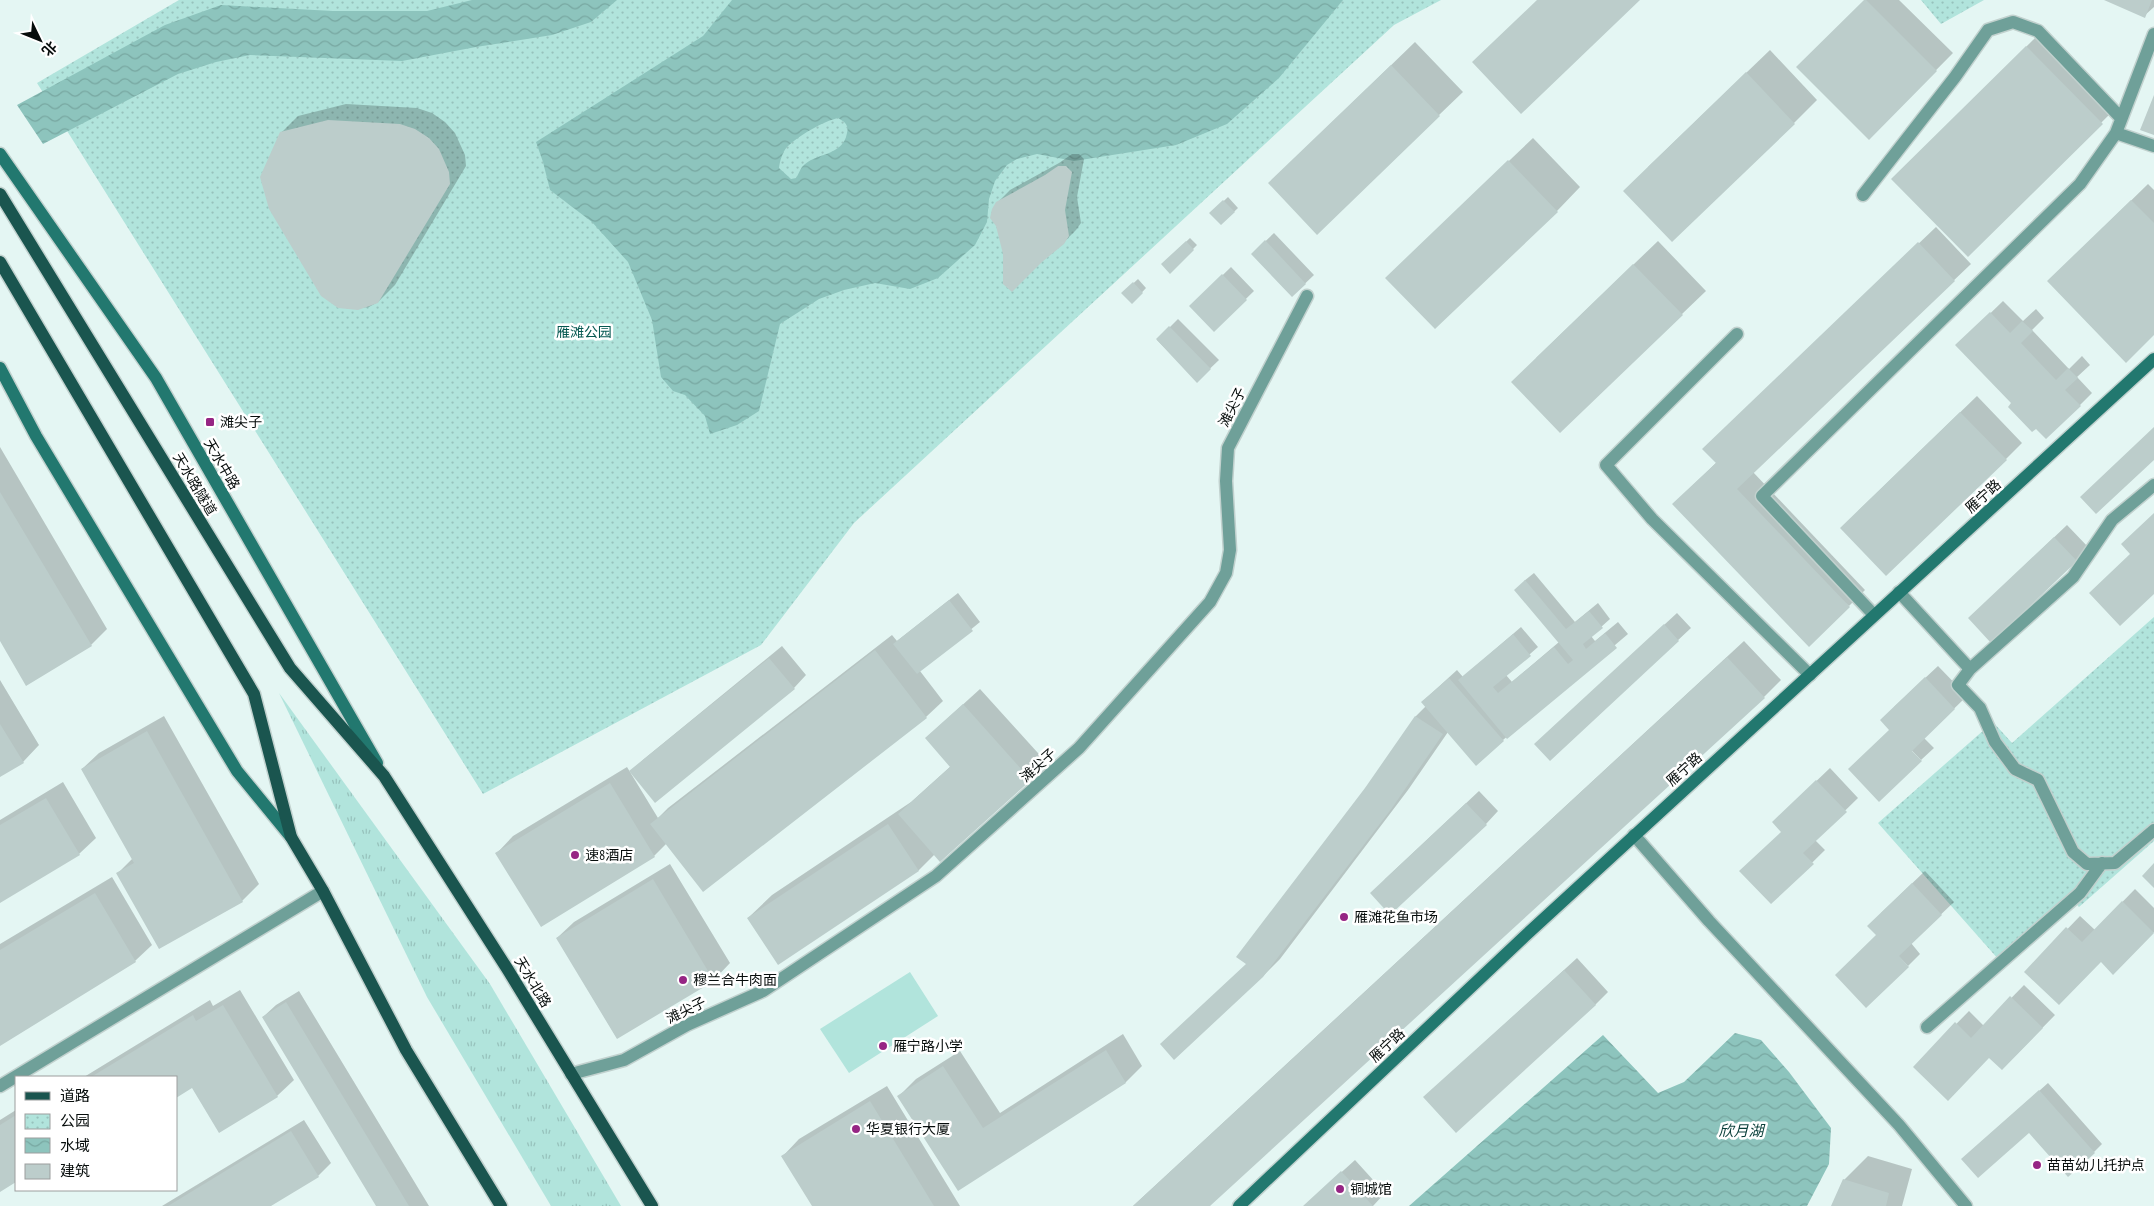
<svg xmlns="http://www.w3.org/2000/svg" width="2154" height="1206" viewBox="0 0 2154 1206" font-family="'PT Sans Narrow','Noto Sans SC',sans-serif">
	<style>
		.grass { fill: url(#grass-tufts) }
		.park { fill: url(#park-dots) }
		.pitch { fill: #b1e4dc }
		.water { fill: url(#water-waves); fill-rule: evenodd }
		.shadow { fill: #0003 }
		.building { fill: #bccdcb }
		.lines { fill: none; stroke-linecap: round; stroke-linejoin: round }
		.street-casing { stroke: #c1d1ce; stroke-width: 15 }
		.secondary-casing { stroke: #c1d1ce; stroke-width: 15 }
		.primary-casing { stroke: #c1d1ce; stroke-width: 15 }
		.street { stroke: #6fa099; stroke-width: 12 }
		.secondary { stroke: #22786f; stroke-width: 12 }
		.primary { stroke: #1a554f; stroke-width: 12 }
		.poi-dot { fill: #962584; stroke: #fff; stroke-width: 2 }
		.labels { text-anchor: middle; stroke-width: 5; stroke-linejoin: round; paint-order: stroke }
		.park-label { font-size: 14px; fill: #065851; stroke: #fff }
		.street-label { font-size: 14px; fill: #070d0c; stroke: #fff }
		.poi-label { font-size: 14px; fill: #070d0c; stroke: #fff; text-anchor: start }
		.water-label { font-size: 15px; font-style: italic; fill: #093e39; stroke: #fff }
	</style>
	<defs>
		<pattern id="grass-tufts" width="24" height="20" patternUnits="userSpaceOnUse" patternTransform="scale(1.25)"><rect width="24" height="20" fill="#b1e4dc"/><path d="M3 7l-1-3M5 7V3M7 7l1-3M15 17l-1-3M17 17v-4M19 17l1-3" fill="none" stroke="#97c2bc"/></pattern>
		<pattern id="park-dots" width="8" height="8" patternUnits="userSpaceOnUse" patternTransform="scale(1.25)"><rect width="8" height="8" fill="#b1e4dc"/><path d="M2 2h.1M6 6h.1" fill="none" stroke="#97c2bc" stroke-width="1.8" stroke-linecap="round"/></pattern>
		<pattern id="water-waves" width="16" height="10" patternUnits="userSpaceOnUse" patternTransform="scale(1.25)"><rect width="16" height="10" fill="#8dc4bd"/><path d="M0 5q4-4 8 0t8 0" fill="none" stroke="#78a7a1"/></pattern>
	</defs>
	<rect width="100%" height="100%" fill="#e4f6f3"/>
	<path class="grass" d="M 279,693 L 490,984 L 621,1206 L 551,1206 L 427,997 Z"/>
	<path class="park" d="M 179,0 L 1441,0 L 1394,25 L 854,523 L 761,645 L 483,794 L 37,83 Z
		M 1921,0 L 1984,0 L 1941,24 Z
		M 2154,617 L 2154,841 L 2079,907 L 2070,897 L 1999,960 L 1878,823 L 1993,722 L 2012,743 Z"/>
	<path class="pitch" d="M 910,972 L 938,1016 L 849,1073 L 820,1029 Z"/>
	<path class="water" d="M 472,0 L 617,0 L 591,22 L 552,35 L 476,47 L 402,61 L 250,55 L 216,62 L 178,74 L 43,144 L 17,105 L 165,25 L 221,5 L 333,11 L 427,11 Z
		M 732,0 L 1343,0 L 1279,78 L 1227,124 L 1176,145 L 1074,161 L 1037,154 L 1017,159 L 1007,165 L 995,181 L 989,199 L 987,222 L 975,245 L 938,278 L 910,289 L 875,283 L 844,290 L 819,299 L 780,324 L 759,411 L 737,425 L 710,434 L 705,416 L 685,395 L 673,391 L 661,377 L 652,320 L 628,262 L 592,222 L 550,190 L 543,162 L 536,142 L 703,36 ZM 838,118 C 845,122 849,125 847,133 C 843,157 815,152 802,167 C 800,170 798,175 796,178 L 791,179 L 779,168 C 780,161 782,153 787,147 C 798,136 824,121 838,118 Z
		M 1735,1033 L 1761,1040 L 1789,1072 L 1831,1128 L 1829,1164 L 1807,1206 L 1409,1206 L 1603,1035 L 1658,1093 L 1684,1082 Z"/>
	<path class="shadow" d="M 1865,0 L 1899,0 L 1953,53 L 1869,138 Z
		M 2107,0 L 2154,0 L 2154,7 L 2144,16 Z
		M 2043,30 L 2118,106 L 1968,255 L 1893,179 Z
		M 1415,42 L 1463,92 L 1439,115 L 1293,160 Z
		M 1770,50 L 1817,100 L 1794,123 L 1648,167 Z
		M 346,104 L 417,108 L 432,113 L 445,122 L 455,133 L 465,155 L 466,166 L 395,285 L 378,302 L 369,307 L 348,309 L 281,133 L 298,116 Z
		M 1533,138 L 1580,187 L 1557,211 L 1411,254 Z
		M 1072,154 L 1079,154 L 1084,159 L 1077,197 L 1081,223 L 1076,230 L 1063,243 L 1004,253 L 997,203 L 1010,190 L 1059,163 Z
		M 2148,184 L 2154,190 L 2154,334 L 2065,265 Z
		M 1228,197 L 1238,208 L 1221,224 L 1211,213 Z
		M 1936,227 L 1971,264 L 1753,472 L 1865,590 L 1849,606 L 1690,488 L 1717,462 L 1721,432 Z
		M 1274,233 L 1314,275 L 1292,296 L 1252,254 Z
		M 1190,238 L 1197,245 L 1170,272 L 1163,264 Z
		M 1658,241 L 1706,291 L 1682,314 L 1536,358 Z
		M 1231,267 L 1254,291 L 1214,330 L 1191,306 Z
		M 1138,279 L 1146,288 L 1132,303 L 1123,293 Z
		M 2003,301 L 2023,321 L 2036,309 L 2044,318 L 2032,330 L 2069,369 L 2082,356 L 2090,365 L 2077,377 L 2092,393 L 2080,405 L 2013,403 L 1970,333 Z
		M 1178,319 L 1219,360 L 1197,381 L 1157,340 Z
		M 1977,396 L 2022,443 L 2006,459 L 1858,511 Z
		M 0,447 L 107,629 L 91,645 L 0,639 Z
		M 2067,525 L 2089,548 L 1991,641 L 1982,606 Z
		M 1534,573 L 1575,622 L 1598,603 L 1610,619 L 1591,636 L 1595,641 L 1618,622 L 1628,634 L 1503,740 L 1448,732 L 1408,790 L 1280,959 L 1263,976 L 1247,964 L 1416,716 L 1426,706 L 1422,702 L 1457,670 L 1463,677 L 1521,627 L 1538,647 L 1506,675 L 1512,682 L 1559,642 L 1524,581 Z
		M 958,593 L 980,622 L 920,671 L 943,701 L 926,717 L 667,843 L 654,856 L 497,853 L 513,836 L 627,767 L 658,818 L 668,808 L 892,635 L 897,641 Z
		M 1677,613 L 1691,628 L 1550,760 L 1548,732 Z
		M 1744,641 L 1781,680 L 1764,697 L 1208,1206 L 1133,1206 Z
		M 782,646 L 806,675 L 794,688 L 631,771 L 644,759 Z
		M 1938,666 L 1967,696 L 1924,738 L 1934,748 L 1921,760 L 1891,729 L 1894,707 Z
		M 0,680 L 39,745 L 23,762 L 0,776 Z
		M 980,689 L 1047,763 L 1030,780 L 935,854 L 919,870 L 778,963 L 748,918 L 772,895 L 911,802 L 951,766 L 926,738 Z
		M 164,716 L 259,884 L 242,901 L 160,947 L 118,873 L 133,858 L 82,769 L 99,753 Z
		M 1830,768 L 1858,798 L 1815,840 L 1825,850 L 1771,903 L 1786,810 Z
		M 63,782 L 96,838 L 79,854 L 0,901 L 0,820 Z
		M 1479,791 L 1498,811 L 1486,824 L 1384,880 Z
		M 670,864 L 730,963 L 714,980 L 617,1038 L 557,938 L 574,922 Z
		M 1925,871 L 1954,902 L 1911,943 L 1920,954 L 1908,966 L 1878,935 L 1881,913 Z
		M 112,877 L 152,945 L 135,961 L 0,1045 L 0,944 Z
		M 2135,889 L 2154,908 L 2154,932 L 2113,973 L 2101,961 L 2026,972 L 2080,916 L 2095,930 Z
		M 1577,958 L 1608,992 L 1595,1005 L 1438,1085 Z
		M 2024,985 L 2055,1015 L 2015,1056 L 1990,1056 L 1914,1067 L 1969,1011 L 1984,1026 Z
		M 240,990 L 294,1080 L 277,1096 L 193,1086 L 176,1077 L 84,1077 L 210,1000 L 213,1006 Z
		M 299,991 L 429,1206 L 378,1206 L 263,1017 L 276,1005 Z
		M 1123,1034 L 1142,1066 L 1126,1082 L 958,1189 L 899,1096 L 916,1079 L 960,1051 L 1000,1113 Z
		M 2048,1083 L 2102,1144 L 2094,1152 L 2029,1131 L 1971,1151 Z
		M 887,1086 L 960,1206 L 813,1206 L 783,1156 L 799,1139 Z
		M 16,1110 L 16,1181 L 0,1191 L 0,1120 Z
		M 304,1120 L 331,1163 L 318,1176 L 268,1206 L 162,1206 Z
		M 1868,1156 L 1912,1169 L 1902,1206 L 1833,1206 L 1844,1180 Z
		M 1355,1160 L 1385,1193 L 1373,1206 L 1304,1206 Z"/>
	<path class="building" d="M 1537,0 L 1640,0 L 1521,114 L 1472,62 Z
		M 1864,0 L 1866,0 L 1937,71 L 1869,140 L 1796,67 Z
		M 2104,0 L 2152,0 L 2145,18 Z
		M 2026,46 L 2103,124 L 1968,257 L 1891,179 Z
		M 1391,65 L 1440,116 L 1317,235 L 1268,183 Z
		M 1746,72 L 1795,124 L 1672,242 L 1623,191 Z
		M 2154,95 L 2154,135 L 2140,130 Z
		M 328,120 L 400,124 L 415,129 L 429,138 L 439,149 L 449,172 L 450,184 L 378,303 L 358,310 L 338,308 L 321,296 L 269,209 L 260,177 L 280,132 Z
		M 1508,160 L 1558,212 L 1435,329 L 1385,278 Z
		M 1058,166 L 1066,166 L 1072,172 L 1065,210 L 1069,236 L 1064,244 L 1042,262 L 1012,292 L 1003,284 L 1003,254 L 996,226 L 990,218 L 992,209 L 996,202 L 1045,175 Z
		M 1223,200 L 1235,212 L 1221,225 L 1209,213 Z
		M 2131,200 L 2154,223 L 2154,335 L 2126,363 L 2047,281 Z
		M 1265,240 L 1306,284 L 1292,297 L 1251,254 Z
		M 1186,241 L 1194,250 L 1170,274 L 1161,264 Z
		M 1918,242 L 1955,281 L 1737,489 L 1850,607 L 1809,647 L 1672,504 L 1716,463 L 1702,449 Z
		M 1633,264 L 1683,315 L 1560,433 L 1511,382 Z
		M 1222,274 L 1247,300 L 1214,332 L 1189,306 Z
		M 1133,282 L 1143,293 L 1132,304 L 1121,293 Z
		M 1990,312 L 2010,333 L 2022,321 L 2033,331 L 2021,343 L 2056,380 L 2068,368 L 2078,378 L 2065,390 L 2081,406 L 2046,439 L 2036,429 L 2032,432 L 2008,407 L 2011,403 L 1955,345 Z
		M 1169,326 L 1211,369 L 1197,383 L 1156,339 Z
		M 1960,412 L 2007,460 L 1886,576 L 1840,528 Z
		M 2154,427 L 2154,460 L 2096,514 L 2080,497 Z
		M 0,492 L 92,646 L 26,686 L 0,641 Z
		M 2154,513 L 2154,594 L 2120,626 L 2089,593 L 2130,554 L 2121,544 Z
		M 2054,537 L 2077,561 L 1991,643 L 1968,618 Z
		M 1525,580 L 1566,629 L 1589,611 L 1603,628 L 1583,644 L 1586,649 L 1605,633 L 1617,648 L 1507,739 L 1458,680 L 1513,634 L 1531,656 L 1493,687 L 1498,693 L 1554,647 L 1568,664 L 1573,660 L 1514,590 Z
		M 949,600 L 973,631 L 917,674 L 893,644 Z
		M 1664,624 L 1679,641 L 1550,761 L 1534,744 Z
		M 875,650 L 927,718 L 703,892 L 650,824 Z
		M 1727,657 L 1765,698 L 1210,1206 L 1133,1206 Z
		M 769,658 L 795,689 L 655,803 L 629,771 Z
		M 1925,677 L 1955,709 L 1912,751 L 1922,761 L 1879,802 L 1848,769 L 1889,730 L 1880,720 Z
		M 1449,678 L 1504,741 L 1476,766 L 1421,702 Z
		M 963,704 L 1031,780 L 940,862 L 898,814 L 950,767 L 925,738 Z
		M 1415,716 L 1443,734 L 1392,808 L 1263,977 L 1174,1060 L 1160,1044 L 1246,964 L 1236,957 L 1365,788 Z
		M 0,724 L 24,763 L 0,777 Z
		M 147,731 L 243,902 L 159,949 L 116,873 L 134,863 L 81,769 Z
		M 1816,780 L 1847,812 L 1803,853 L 1814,864 L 1771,904 L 1739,871 L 1781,832 L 1772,822 Z
		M 610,783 L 655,857 L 541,927 L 495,853 Z
		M 46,798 L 80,855 L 0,903 L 0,825 Z
		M 1466,803 L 1487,825 L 1390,915 L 1370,893 Z
		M 888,824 L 919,871 L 778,965 L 747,918 Z
		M 2154,863 L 2154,888 L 2142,876 Z
		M 653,879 L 714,981 L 617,1039 L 556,938 Z
		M 1912,883 L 1942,915 L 1899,956 L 1909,967 L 1866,1008 L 1835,975 L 1876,935 L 1867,926 Z
		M 95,893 L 136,962 L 0,1046 L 0,950 Z
		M 2122,901 L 2154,933 L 2113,975 L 2101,962 L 2059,1005 L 2024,972 L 2066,927 L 2082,942 Z
		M 1564,970 L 1596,1005 L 1456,1133 L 1423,1097 Z
		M 2010,996 L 2043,1028 L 2002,1070 L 1989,1058 L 1948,1101 L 1913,1067 L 1955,1022 L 1971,1038 Z
		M 286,1002 L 409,1206 L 376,1206 L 262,1017 Z
		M 223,1005 L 278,1097 L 219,1133 L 192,1088 L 176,1098 L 176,1077 L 91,1077 L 193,1015 L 196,1021 Z
		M 1106,1050 L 1126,1083 L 958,1191 L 897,1096 L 943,1066 L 983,1128 Z
		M 2039,1090 L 2095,1153 L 2068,1177 L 2029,1133 L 1978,1178 L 1961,1159 Z
		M 870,1101 L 934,1206 L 812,1206 L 781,1156 Z
		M 16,1115 L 16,1182 L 0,1192 L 0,1125 Z
		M 291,1131 L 319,1177 L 271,1206 L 168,1206 Z
		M 1341,1171 L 1373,1206 L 1303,1206 Z
		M 1843,1179 L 1889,1193 L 1886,1206 L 1831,1206 Z"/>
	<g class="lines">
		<g class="street-casing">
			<path id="street" d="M 2116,133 L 2154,146
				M 1863,195 L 1955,77 L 1988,30 L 2013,22 L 2038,31 L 2121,118
				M 1737,334 L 1606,465 L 1652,519 L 1810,675
				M 1899,592 L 1970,669 L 2073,577 L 2112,520 L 2154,485
				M 1874,615 L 1762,496 L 2080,184 L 2116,133 L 2154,34
				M 1970,669 L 1958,685 L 1980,708 L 1995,742 L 2015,769 L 2038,780 L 2073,852 L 2087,864 L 2115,863 L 2154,830
				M 1634,835 L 1709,921 L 1899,1125 L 1966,1206
				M 1927,1027 L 2080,893 L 2102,863
				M 571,1074 L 624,1060 L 687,1025 L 763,991 L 936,876 L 1079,748 L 1210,602 L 1226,573 L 1230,550 L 1226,481 L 1228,448 L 1307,296
				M 0,1086 L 323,891"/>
		</g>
		<g class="secondary-casing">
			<path id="secondary" d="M 0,154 L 156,378 L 377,763
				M 0,368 L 36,436 L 237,771 L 291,837
				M 1239,1206 L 1525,936 L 2154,359"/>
		</g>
		<g class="primary-casing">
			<path id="primary" d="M 0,194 L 290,668 L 384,776 L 508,970 L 652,1206
				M 0,262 L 254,694 L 291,837 L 323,891 L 406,1050 L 501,1206"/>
		</g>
		<use href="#street" class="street"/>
		<use href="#secondary" class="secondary"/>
		<use href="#primary" class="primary"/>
	</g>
	<g class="poi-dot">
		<rect x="205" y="417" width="10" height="10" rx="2.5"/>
		<circle cx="575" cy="855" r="5"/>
		<circle cx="1344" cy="917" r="5"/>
		<circle cx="683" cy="980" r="5"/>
		<circle cx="883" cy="1046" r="5"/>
		<circle cx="856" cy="1129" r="5"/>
		<circle cx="2037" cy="1165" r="5"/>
		<circle cx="1340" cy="1189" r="5"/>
	</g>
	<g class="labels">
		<g class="park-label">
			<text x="584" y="337">雁滩公园</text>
		</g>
		<g class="street-label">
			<text transform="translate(1232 407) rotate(-63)" y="5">滩尖子</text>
			<text transform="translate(222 464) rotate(60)" y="5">天水中路</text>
			<text transform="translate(195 484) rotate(59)" y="5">天水路隧道</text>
			<text transform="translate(1983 496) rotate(-42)" y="5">雁宁路</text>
			<text transform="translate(1038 765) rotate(-42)" y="5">滩尖子</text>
			<text transform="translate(1684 769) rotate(-42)" y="5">雁宁路</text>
			<text transform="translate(533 982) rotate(59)" y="5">天水北路</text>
			<text transform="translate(686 1010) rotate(-26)" y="5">滩尖子</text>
			<text transform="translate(1387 1045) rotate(-43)" y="5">雁宁路</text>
		</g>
		<g class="poi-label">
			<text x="220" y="427">滩尖子</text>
			<text x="585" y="860">速8酒店</text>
			<text x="1354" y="922">雁滩花鱼市场</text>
			<text x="693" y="985">穆兰合牛肉面</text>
			<text x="893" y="1051">雁宁路小学</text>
			<text x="866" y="1134">华夏银行大厦</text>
			<text x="2047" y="1170">苗苗幼儿托护点</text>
			<text x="1350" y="1194">铜城馆</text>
		</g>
		<g class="water-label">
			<text x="1741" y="1136">欣月湖</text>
		</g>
	</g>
	<rect x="15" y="1076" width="162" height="115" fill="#ffffff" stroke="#9c9e9e"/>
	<rect x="25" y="1092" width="25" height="8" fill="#1a554f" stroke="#9c9e9e"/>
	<text x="60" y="1101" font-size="15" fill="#070d0c">道路</text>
	<rect x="25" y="1114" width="25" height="15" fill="url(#park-dots)" stroke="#9c9e9e"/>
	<text x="60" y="1126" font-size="15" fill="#070d0c">公园</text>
	<rect x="25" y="1138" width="25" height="15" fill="url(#water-waves)" stroke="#9c9e9e"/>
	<text x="60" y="1151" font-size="15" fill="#070d0c">水域</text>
	<rect x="25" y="1164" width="25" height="15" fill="#bccdcb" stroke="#9c9e9e"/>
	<text x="60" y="1176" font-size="15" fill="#070d0c">建筑</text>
	<g transform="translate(40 40) rotate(133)" stroke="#ffffff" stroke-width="4" paint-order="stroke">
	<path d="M0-4L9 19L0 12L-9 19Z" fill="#070d0c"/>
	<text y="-8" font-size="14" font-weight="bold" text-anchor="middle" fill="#070d0c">北</text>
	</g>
</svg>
